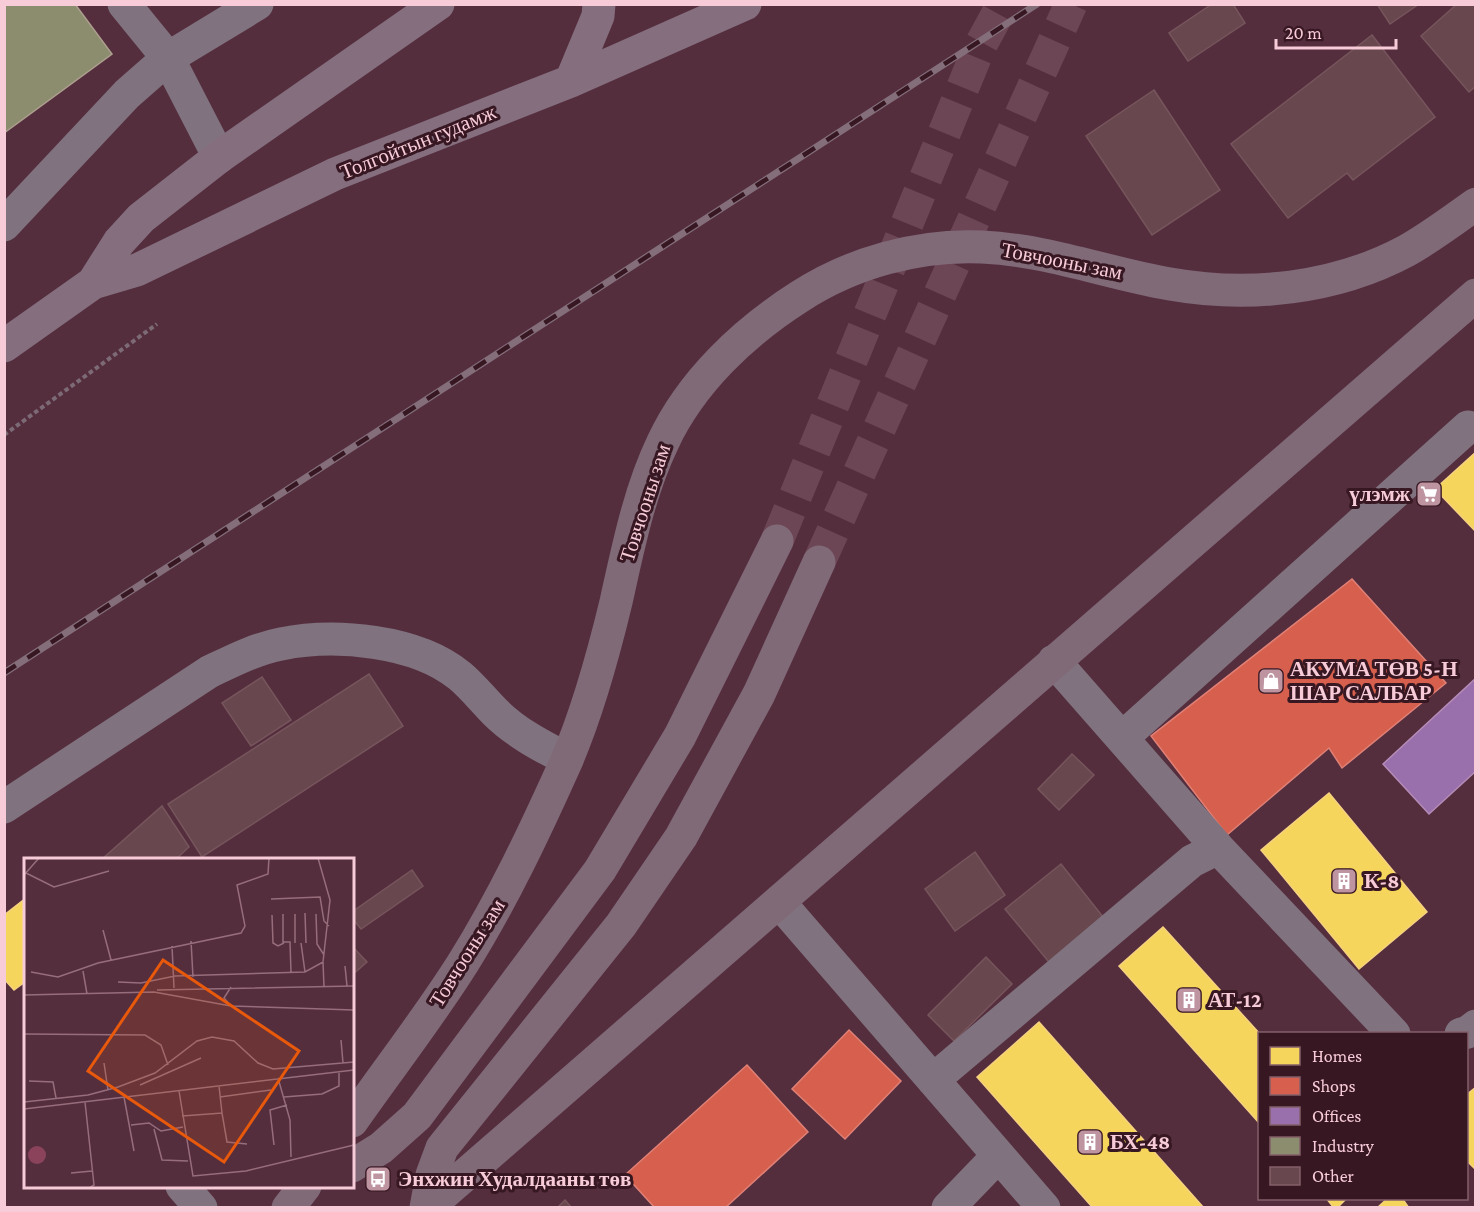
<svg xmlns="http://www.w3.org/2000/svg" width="1480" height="1212" viewBox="0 0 1480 1212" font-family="'Crimson Pro',serif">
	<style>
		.homes { fill: #f6d55c; stroke: #f6d281; stroke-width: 1.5 }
		.shops { fill: #d6604d; stroke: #e08076; stroke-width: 1.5 }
		.offices { fill: #9970ab; stroke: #b58bb8; stroke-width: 1.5 }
		.industry { fill: #8c8c6e; stroke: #ac9f8e; stroke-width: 1.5 }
		.building { fill: #68474e; stroke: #76555c; stroke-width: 1.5 }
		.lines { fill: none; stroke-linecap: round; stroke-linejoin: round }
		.highway-tunnel { stroke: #6d4655; stroke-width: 33; stroke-dasharray: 33 16; stroke-linecap: butt }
		.path { stroke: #7c6a75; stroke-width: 4; stroke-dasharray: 4.5 3; stroke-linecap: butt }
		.minor { stroke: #80737f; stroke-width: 33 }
		.major { stroke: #856f7f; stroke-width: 33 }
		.highway { stroke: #816a78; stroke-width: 33 }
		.rail-casing { stroke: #836e7a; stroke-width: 7 }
		.rail { stroke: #371722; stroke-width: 4.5; stroke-dasharray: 14; stroke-linecap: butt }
		.labels { text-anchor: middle; stroke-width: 6; stroke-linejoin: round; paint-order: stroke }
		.street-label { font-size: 21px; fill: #f7cbd7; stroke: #371722 }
		.poi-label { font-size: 21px; font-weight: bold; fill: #f7cbd7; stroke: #371722; text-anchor: start }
		.inset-road { fill: none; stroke: #966d7b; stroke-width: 1.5 }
		.view { fill: #e8590c; fill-opacity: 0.15; stroke: #e8590c; stroke-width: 3 }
		.inset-edge { fill: none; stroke: #f7cbd7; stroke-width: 3 }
	</style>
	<rect width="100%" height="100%" fill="#552e3e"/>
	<path class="homes" d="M 1476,452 L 1476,532 L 1435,489 Z
		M 1329,793 L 1427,912 L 1359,969 L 1261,850 Z
		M 26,898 L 26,981 L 14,990 L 4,979 L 4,915 Z
		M 1163,927 L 1260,1034 L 1260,1124 L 1119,966 Z
		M 1039,1022 L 1204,1208 L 1093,1208 L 977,1077 Z
		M 1476,1087 L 1476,1170 L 1466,1160 L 1466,1095 Z
		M 1326,1198 L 1347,1198 L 1337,1208 L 1334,1208 Z
		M 1388,1198 L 1402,1198 L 1409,1208 L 1377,1208 Z"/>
	<path class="shops" d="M 1352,579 L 1446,683 L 1342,768 L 1329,748 L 1227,835 L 1151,736 Z
		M 849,1030 L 901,1081 L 845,1139 L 792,1089 Z
		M 747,1065 L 808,1132 L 725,1208 L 655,1208 L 625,1175 Z"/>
	<path class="offices" d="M 1476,678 L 1476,771 L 1429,814 L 1383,764 Z"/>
	<path class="industry" d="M 4,4 L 75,4 L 112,54 L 4,133 Z"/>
	<path class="building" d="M 1212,4 L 1233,4 L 1245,23 L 1188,61 L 1169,33 Z
		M 1377,4 L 1419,4 L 1390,24 Z
		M 1457,4 L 1476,4 L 1476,86 L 1469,92 L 1421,36 Z
		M 1372,35 L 1435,117 L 1353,180 L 1347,173 L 1288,218 L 1231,144 Z
		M 1154,90 L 1220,190 L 1152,235 L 1086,136 Z
		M 369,674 L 403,726 L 202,857 L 168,804 Z
		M 262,677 L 291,720 L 251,746 L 222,703 Z
		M 1072,754 L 1094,775 L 1059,810 L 1038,789 Z
		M 162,806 L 189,847 L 175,860 L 101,860 Z
		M 975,852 L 1005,895 L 955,931 L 925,889 Z
		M 1061,864 L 1107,922 L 1053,967 L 1005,909 Z
		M 412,870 L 423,886 L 361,929 L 352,918 L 352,912 Z
		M 352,946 L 367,962 L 352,975 Z
		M 986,957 L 1012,984 L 954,1041 L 928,1015 Z
		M 565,1200 L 572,1208 L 557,1208 Z"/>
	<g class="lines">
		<path class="highway-tunnel" d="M 777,541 L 979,48 L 1003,4
			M 819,562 L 1071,4"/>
		<path class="path" d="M 4,435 L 157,324"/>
		<path class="minor" d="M 124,4 L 168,58 L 219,157
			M 4,225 L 127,94 L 168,58 L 257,4
			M 1054,661 L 1218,848
			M 1122,738 L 1468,427
			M 4,807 L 209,672 C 232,661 255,649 281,644 C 335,633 416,640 460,676 C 473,687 483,700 495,712 C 515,732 541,746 567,759
			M 779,902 L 1044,1208
			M 1461,1034 L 1468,1032 L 1476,1026
			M 933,1080 L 1192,861 L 1218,848 L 1394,1034
			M 182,1186 L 201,1208
			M 948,1208 L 998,1156"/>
		<path class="major" d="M 571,81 L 598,16 L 599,4
			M 93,283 L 119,242 L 141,218 L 219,157 L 438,4
			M 4,346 L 93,283 L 137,270 L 335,174 L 571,81 L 745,4"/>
		<path class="highway" d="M 352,1121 C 389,1068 429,1017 463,963 C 503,899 535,831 566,762 C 588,711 603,656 616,602 C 628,548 639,492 663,442 C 691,382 744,332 799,297 C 851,263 918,244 982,247 C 1048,250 1106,273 1170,284 C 1249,298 1335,289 1406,251 C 1431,237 1453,220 1476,204
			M 352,1166 L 381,1148 L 417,1116 L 600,870 L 680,736 L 777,541
			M 288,1208 L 305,1186
			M 426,1208 L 432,1175 L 442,1148 L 621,925 L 681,837 L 759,694 L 819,562
			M 427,1208 L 1476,295"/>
		<g class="rail-casing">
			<path id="rail" d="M 4,673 L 1037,4"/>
		</g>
		<use href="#rail" class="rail"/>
	</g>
	<defs>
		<g id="supermarket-square" transform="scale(1.35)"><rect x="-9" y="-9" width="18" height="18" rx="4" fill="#be94a1" stroke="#371722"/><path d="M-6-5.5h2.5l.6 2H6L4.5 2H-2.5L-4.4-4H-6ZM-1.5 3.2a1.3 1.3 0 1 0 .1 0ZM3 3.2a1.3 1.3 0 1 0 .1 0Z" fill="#fff"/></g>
		<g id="shop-square" transform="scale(1.35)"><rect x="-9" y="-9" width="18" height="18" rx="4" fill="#be94a1" stroke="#371722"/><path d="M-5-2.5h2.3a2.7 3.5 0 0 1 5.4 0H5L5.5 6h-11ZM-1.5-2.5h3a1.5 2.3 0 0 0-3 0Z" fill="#fff"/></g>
		<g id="building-square" transform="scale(1.35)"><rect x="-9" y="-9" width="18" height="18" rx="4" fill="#be94a1" stroke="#371722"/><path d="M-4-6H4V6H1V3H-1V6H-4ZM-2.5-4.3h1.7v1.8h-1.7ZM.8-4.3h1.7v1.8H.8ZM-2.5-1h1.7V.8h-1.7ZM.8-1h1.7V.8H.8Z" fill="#fff"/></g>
		<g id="bus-square" transform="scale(1.35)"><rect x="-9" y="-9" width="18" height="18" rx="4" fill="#be94a1" stroke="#371722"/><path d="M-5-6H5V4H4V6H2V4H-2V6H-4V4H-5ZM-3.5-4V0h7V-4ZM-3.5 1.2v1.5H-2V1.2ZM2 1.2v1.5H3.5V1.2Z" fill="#fff"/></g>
	</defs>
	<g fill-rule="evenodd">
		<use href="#supermarket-square" x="1429" y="494"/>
		<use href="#shop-square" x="1271" y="681"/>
		<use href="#building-square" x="1344" y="881"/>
		<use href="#building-square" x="1189" y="1000"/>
		<use href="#building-square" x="1090" y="1142"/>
		<use href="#bus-square" x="378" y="1179"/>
	</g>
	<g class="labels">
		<g class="street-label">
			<text transform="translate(418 142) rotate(-22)" y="7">Толгойтын гудамж</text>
			<text transform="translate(1062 261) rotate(11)" y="7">Товчооны зам</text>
			<text transform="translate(645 503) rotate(-72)" y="7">Товчооны зам</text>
			<text transform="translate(467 953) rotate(-58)" y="7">Товчооны зам</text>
		</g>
		<g class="poi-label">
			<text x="1410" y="501" text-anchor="end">үлэмж</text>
			<text x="1290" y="676">АКУМА ТӨВ 5-Н<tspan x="1290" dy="24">ШАР САЛБАР</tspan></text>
			<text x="1364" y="888">К-8</text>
			<text x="1208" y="1007">АТ-12</text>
			<text x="1110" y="1149">БХ-48</text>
			<text x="398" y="1186">Энхжин Худалдааны төв</text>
		</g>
	</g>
	<g transform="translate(24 858)">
		<rect width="330" height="330" fill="#552e3e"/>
		<path d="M4 297a9 9 0 1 1 18 0a9 9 0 1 1-18 0Z" fill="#8a435b"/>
		<path class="inset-road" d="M 294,0 L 306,42 L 299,104M 2,15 L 30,29 L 85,13M 0,17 L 15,0M 247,41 L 296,39 L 300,63 L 305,68M 281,55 L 282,85M 259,56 L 259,84 L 266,84 L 267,115M 271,56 L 271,85M 292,56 L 293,86 L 300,97M 248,57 L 249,85 L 254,88 L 260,85M 79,72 L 87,102M 167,83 L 169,119M 277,85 L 281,114M 148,88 L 150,130M 321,108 L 323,128M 59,113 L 63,136M 7,114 L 34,119 L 74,105 L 217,75 L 221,68 L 213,27 L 244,16 L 245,0M 94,124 L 117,125 L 151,118 L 281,114 L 299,104 L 300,129M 133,132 L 330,128M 0,137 L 130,134 L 207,148 L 330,152M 207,148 L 200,140 L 207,129M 0,176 L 121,177 L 137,187 L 144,207M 317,182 L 319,205M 80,205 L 84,232M 254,220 L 266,262 L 267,299M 5,223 L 29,224 L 32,240M 116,227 L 177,200M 195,228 L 198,255M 155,233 L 169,318 L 222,313 L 330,287M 100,239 L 110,293M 196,239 L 247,232M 260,239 L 298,236 L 315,228 L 315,213M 0,244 L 64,237 L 94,229 L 131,215 L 173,183 L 188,179 L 210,183 L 234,205 L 249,211 L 330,204M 61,244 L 70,327 L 65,330M 0,251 L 330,212M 158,258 L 198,255 L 203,284 L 223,286M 107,267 L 125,265 L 137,273 L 159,269M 130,271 L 138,302 L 164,303M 250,287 L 246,252 L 263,247M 47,315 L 68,313"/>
		<path class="view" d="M 139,102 L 275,193 L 200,304 L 64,213 Z"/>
		<rect width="330" height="330" class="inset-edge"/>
	</g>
	<rect width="1480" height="1212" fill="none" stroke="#f7cbd7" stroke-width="12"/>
	<rect x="1258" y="1032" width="210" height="168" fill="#371722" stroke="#845f6a" stroke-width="1.5"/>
	<rect x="1270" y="1047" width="30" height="18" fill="#f6d55c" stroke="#845f6a" stroke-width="1.5"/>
	<text x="1312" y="1062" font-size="18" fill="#f7cbd7">Homes</text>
	<rect x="1270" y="1077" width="30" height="18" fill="#d6604d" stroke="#845f6a" stroke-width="1.5"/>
	<text x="1312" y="1092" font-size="18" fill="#f7cbd7">Shops</text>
	<rect x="1270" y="1107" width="30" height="18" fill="#9970ab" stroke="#845f6a" stroke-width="1.5"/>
	<text x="1312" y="1122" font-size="18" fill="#f7cbd7">Offices</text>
	<rect x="1270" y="1137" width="30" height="18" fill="#8c8c6e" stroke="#845f6a" stroke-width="1.5"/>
	<text x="1312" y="1152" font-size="18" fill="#f7cbd7">Industry</text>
	<rect x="1270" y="1167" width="30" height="18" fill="#68474e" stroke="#845f6a" stroke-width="1.5"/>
	<text x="1312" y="1182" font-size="18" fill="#f7cbd7">Other</text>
	<path d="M1276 39v9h120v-9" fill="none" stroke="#f7cbd7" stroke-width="3"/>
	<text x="1285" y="39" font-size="18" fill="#f7cbd7" stroke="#371722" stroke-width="4.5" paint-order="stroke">20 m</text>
</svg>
